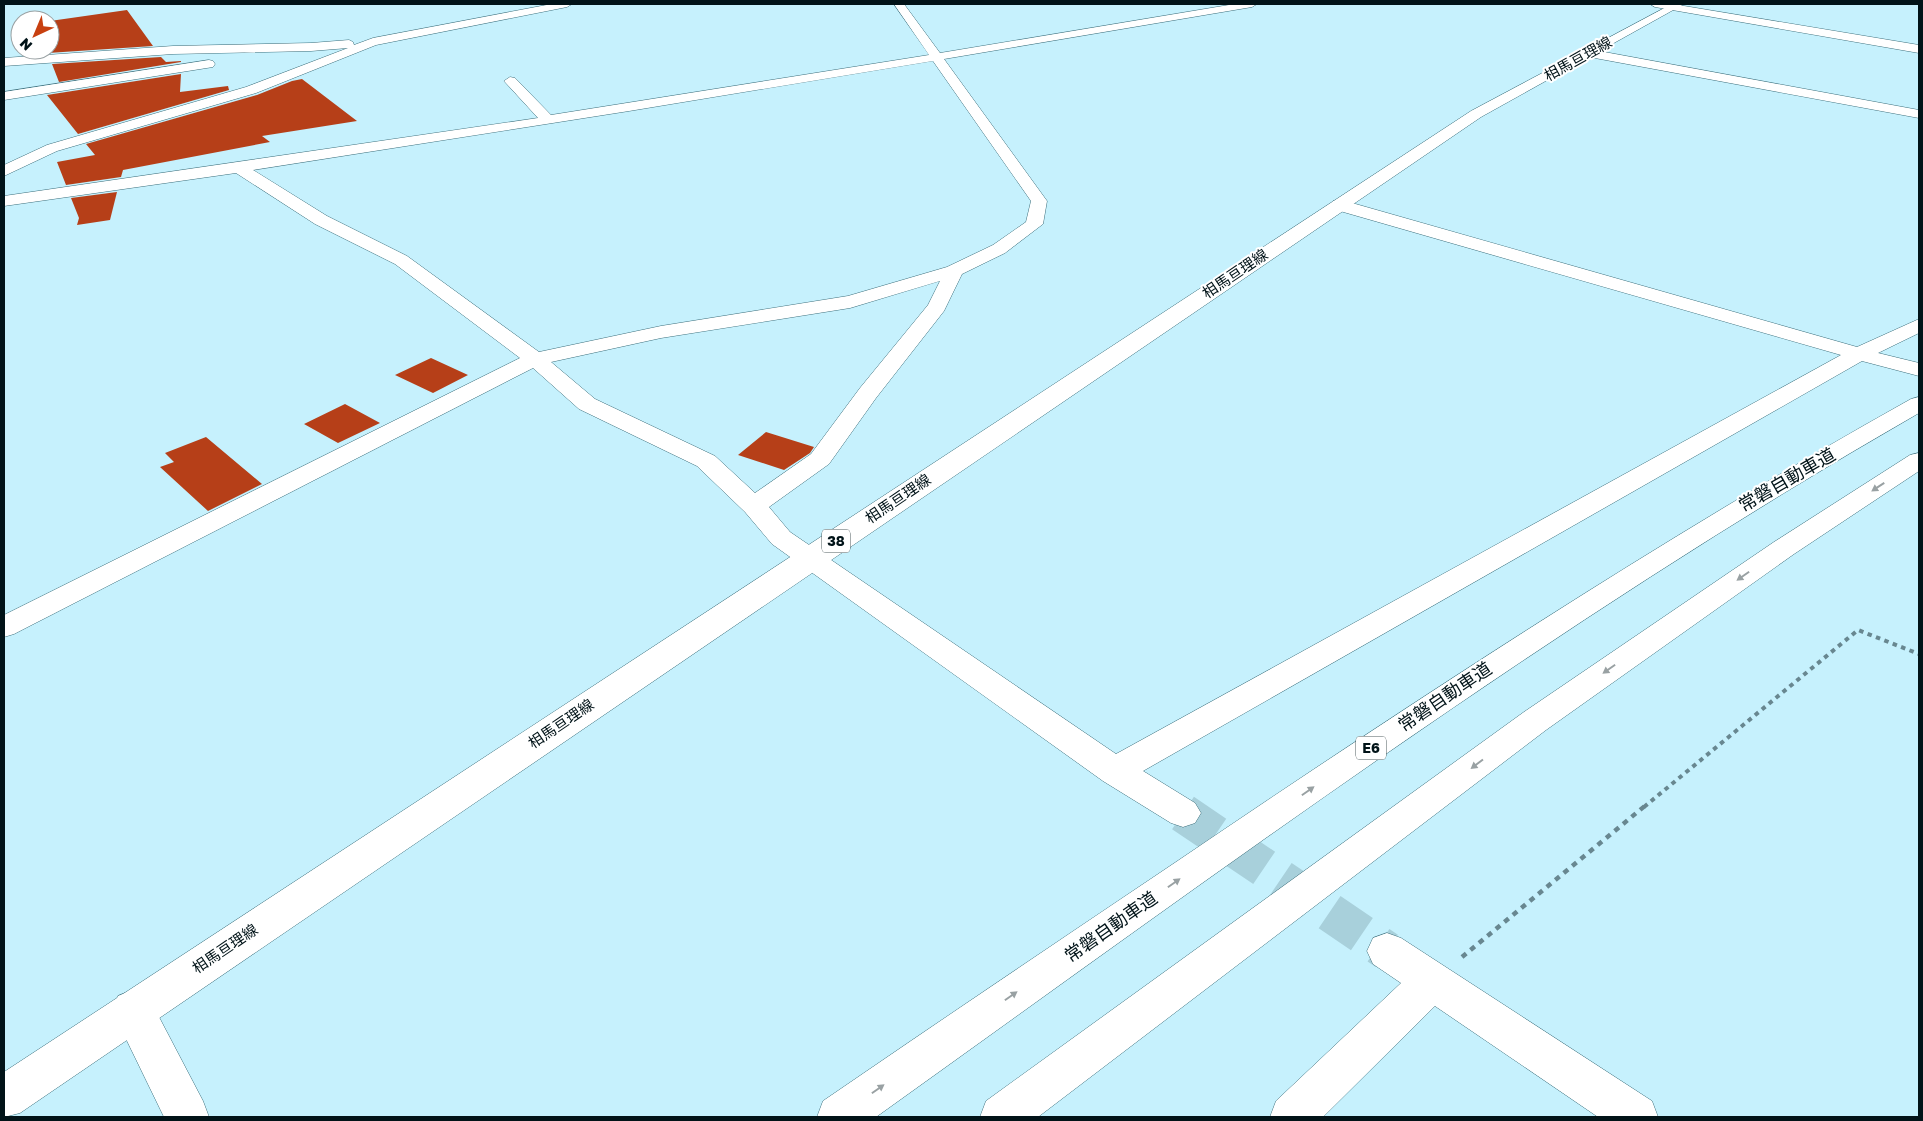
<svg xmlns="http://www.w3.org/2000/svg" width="1923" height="1121" viewBox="0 0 1923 1121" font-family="'Golos Text','Noto Sans JP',sans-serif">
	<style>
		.building { fill: #b63f18 }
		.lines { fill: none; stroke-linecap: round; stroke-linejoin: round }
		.street-tunnel { stroke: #a8d0db; stroke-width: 39; stroke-dasharray: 39 20; stroke-linecap: butt }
		.street-casing { stroke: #3c6f7c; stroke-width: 1 }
		.secondary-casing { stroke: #3c6f7c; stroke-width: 1 }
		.primary-casing { stroke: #3c6f7c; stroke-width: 1 }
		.highway-casing { stroke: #3c6f7c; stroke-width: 1 }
		.path-far1 { stroke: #688790; stroke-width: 4; stroke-dasharray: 4.5 4.5; stroke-linecap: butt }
		.path { stroke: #688790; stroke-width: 4.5; stroke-dasharray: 5.5 5.5; stroke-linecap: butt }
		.street { fill: #fff; fill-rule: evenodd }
		.secondary { fill: #fff; fill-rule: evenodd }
		.primary { fill: #fff; fill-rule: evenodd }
		.highway { fill: #fff; fill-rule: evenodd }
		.oneway { fill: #99a1a3 }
		.labels { text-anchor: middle; stroke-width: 4; stroke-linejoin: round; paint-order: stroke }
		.shield { fill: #fff; stroke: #4d5a5d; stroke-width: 1 }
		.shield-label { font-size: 14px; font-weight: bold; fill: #011318 }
		.street-label { font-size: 15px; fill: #011318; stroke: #fff }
		.near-street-label { font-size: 18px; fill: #011318; stroke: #fff }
	</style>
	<rect width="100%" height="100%" fill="#c6f1fd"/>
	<path class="building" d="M 127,10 L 153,46 L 48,53 L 47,50 L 50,50 L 50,21 Z
		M 161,57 L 166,62 L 181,61 L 181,62 L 59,82 L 52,64 Z
		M 181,74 L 180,92 L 228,86 L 229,90 L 78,134 L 47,95 Z
		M 302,79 L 357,121 L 262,136 L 270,142 L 123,170 L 121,177 L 66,185 L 57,162 L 95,155 L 86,144 L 257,95 L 292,81 Z
		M 117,192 L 110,220 L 77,225 L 79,218 L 71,198 Z
		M 431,358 L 468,375 L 433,393 L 395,375 Z
		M 345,404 L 380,423 L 338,443 L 304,424 Z
		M 766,432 L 814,447 L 810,453 L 784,470 L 738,455 Z
		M 206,437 L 262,484 L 208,511 L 160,467 L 174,462 L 165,453 Z"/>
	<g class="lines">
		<path class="street-tunnel" d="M 1183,813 L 1387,951"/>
		<g class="street-casing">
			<path id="street" d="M 552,4 L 572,4 L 567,7 L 376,45 L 256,93 L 57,151 L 4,176 L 4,165 L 47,145 L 246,87 L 348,48 L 311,51 L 173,54 L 4,66 L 4,58 L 173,46 L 311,43 L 349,40 L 353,42 L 354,45 L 373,38 Z
				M 894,4 L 904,4 L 940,53 L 1235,4 L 1257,4 L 1252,7 L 944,59 L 1047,201 L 1043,224 L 1005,253 L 962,274 L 944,311 L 876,398 L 829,464 L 769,507 L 790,532 L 1116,754 L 1841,355 L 1333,209 L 1331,205 L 1333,201 L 1345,201 L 1857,347 L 1919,319 L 1919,333 L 1878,353 L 1919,363 L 1919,376 L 1862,361 L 1143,771 L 1195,803 L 1201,813 L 1195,823 L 1183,827 L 1171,823 L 1103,781 L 772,544 L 745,512 L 697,466 L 579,409 L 533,368 L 14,634 L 4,637 L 4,615 L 520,358 L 395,264 L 315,224 L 236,173 L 4,206 L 4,196 L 538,118 L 504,81 L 510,77 L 515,78 L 551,115 L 929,55 ZM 933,61 L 1031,201 L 1026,222 L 993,245 L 947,267 L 848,296 L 661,326 L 539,352 L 407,256 L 327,216 L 253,170 L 629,111 ZM 940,281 L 928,305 L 860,388 L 811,454 L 755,493 L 715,456 L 595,399 L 551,362 L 661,338 L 850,308 Z
				M 1588,49 L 1919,110 L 1919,118 L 1584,56 L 1582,53 L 1584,50 Z
				M 209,60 L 213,61 L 215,64 L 213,67 L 4,100 L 4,92 Z
				M 1387,933 L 1401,938 L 1652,1101 L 1658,1117 L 1598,1117 L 1435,1006 L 1323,1117 L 1270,1117 L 1276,1101 L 1401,983 L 1373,964 L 1367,951 L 1373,938 Z
				M 133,990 L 148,996 L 203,1101 L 209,1117 L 164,1117 L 112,1010 L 118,996 Z"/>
		</g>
		<g class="secondary-casing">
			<path id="secondary" d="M 1650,4 L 1672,4 L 1919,45 L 1919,53 L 1655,7 Z"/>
		</g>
		<g class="primary-casing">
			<path id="primary" d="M 1672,4 L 1684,4 L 1481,117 L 20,1113 L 4,1117 L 4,1072 L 1471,111 Z"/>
		</g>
		<g class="highway-casing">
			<path id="highway" d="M 1919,397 L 1919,413 C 1555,622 1217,873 876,1117 L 817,1117 L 823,1101 C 941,1020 1060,940 1179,860 C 1418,698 1659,540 1911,399 Z
				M 1919,453 L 1919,471 L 1794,554 L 1546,730 L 1038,1117 L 980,1117 L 986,1101 L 1524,712 L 1774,542 L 1910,455 Z"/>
		</g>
		<path class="path-far1" d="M 1644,807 L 1858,630 L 1919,654"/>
		<path class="path" d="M 1462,957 L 1646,805"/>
		<use href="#street" class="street"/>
		<use href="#secondary" class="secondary"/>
		<use href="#primary" class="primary"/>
		<use href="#highway" class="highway"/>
	</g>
	<defs><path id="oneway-solid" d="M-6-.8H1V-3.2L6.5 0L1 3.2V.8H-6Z" transform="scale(1.25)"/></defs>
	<g class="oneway">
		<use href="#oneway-solid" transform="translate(1878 487) rotate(147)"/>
		<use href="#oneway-solid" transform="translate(1743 576) rotate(145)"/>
		<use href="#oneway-solid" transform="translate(1609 669) rotate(145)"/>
		<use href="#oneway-solid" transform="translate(1477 764) rotate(143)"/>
		<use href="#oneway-solid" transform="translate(1308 791) rotate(-35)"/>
		<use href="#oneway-solid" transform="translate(1174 883) rotate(-35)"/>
		<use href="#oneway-solid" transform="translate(1011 996) rotate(-35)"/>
		<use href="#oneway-solid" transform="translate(878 1089) rotate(-35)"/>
	</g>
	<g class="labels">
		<g class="shield">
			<rect x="822" y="529.5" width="28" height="23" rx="4"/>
			<rect x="1356" y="736.5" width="30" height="23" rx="4"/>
		</g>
		<g class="shield-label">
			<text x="836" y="546">38</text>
			<text x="1371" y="753">E6</text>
		</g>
		<g class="street-label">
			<text transform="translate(1578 59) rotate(-29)" y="5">相馬亘理線</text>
			<text transform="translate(1235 274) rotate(-34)" y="5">相馬亘理線</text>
			<text transform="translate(898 499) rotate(-34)" y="5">相馬亘理線</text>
			<text transform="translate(561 724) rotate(-34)" y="5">相馬亘理線</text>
			<text transform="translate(225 949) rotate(-34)" y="5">相馬亘理線</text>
		</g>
		<g class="near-street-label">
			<text transform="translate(1787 480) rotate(-30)" y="6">常磐自動車道</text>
			<text transform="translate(1445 697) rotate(-34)" y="6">常磐自動車道</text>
			<text transform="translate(1111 927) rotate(-35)" y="6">常磐自動車道</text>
		</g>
	</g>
	<rect width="1923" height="1121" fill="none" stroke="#011318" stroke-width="10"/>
	<g transform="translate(35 35) rotate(224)"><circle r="24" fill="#ffffff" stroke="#99a1a3"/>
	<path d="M0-4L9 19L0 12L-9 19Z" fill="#c84010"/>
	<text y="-8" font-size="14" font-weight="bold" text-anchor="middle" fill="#011318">N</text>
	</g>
</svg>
